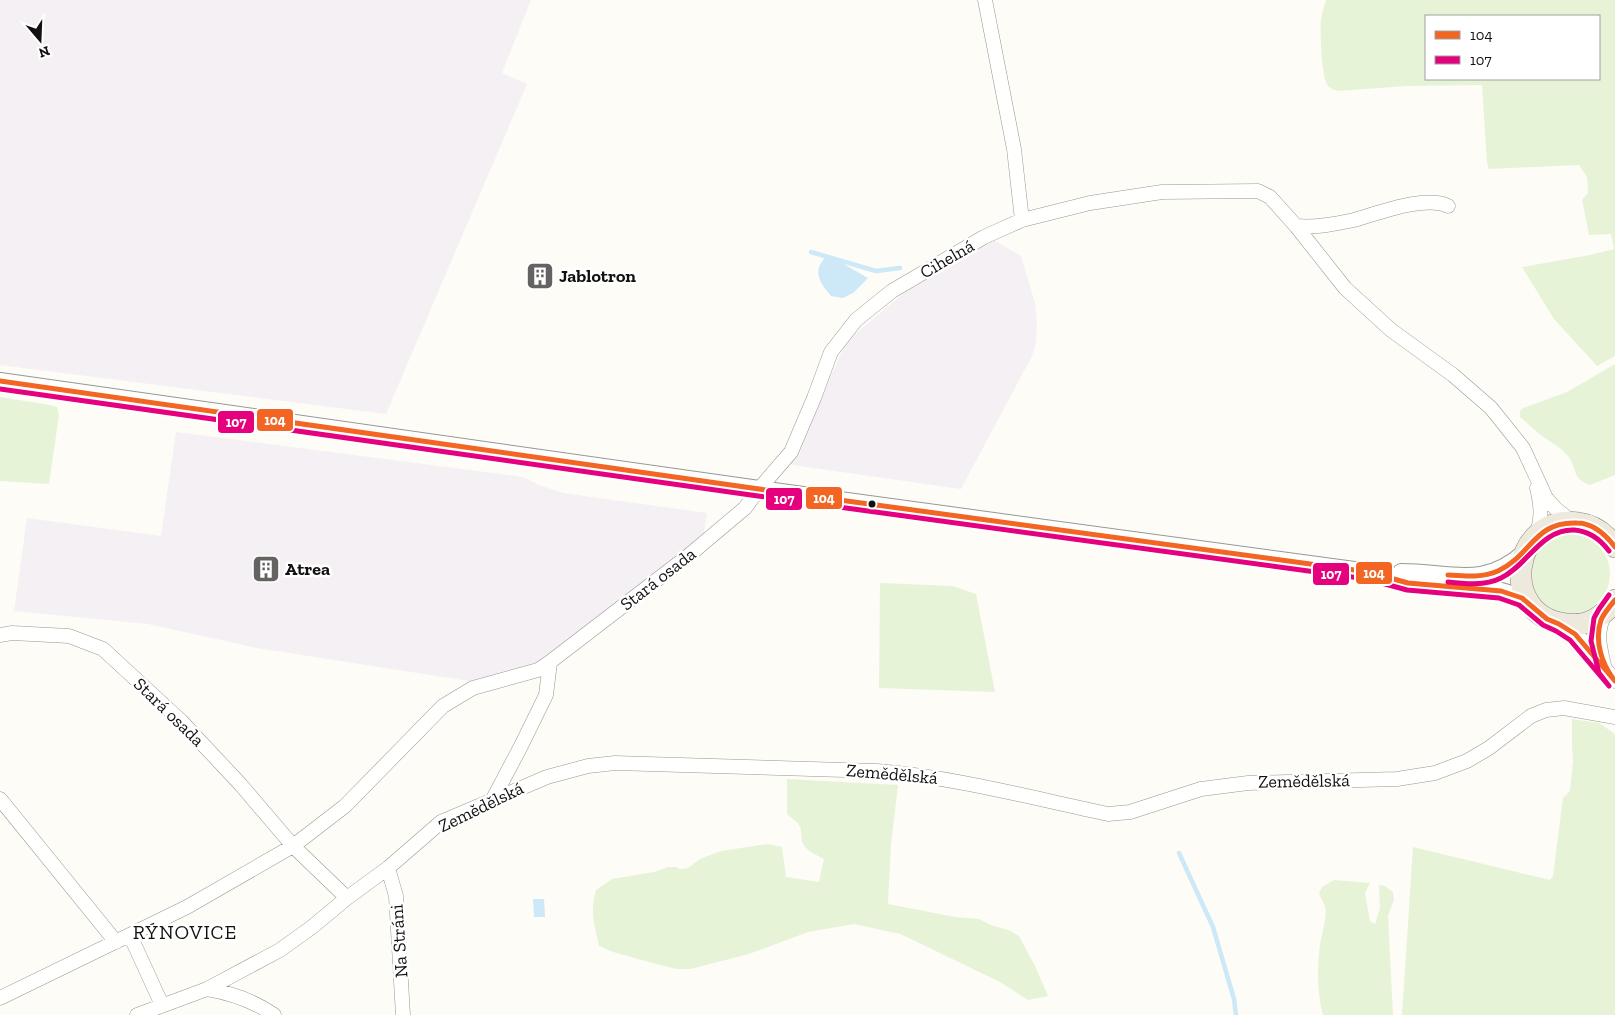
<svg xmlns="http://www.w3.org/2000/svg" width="1615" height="1015" viewBox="0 0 1615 1015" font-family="'Zilla Slab',serif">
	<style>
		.industrial { fill: #f5f0f3 }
		.green { fill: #e7f3d7; fill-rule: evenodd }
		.water { fill: #cde8f7 }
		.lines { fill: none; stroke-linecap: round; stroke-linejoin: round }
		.stream { stroke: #cde8f7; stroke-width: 4.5 }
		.minor-casing { stroke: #979795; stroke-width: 15 }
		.tertiary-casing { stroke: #979795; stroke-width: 18 }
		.primary-casing { stroke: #858482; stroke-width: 22 }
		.minor { stroke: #fffffe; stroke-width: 14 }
		.tertiary { stroke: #fffffe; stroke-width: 16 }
		.primary { stroke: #ede9dc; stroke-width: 21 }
		.bus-1-casing { stroke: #fff; stroke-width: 9 }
		.bus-2-casing { stroke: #fff; stroke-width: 9 }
		.bus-1 { stroke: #f26522; stroke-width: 5 }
		.bus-2 { stroke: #e5007d; stroke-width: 5 }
		.bus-dot { fill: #111; stroke: #fff; stroke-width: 2 }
		.labels { text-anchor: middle; stroke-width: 5; stroke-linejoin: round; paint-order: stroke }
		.street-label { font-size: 18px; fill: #111; stroke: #fff }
		.poi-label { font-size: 18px; font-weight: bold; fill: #111; stroke: #fff; text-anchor: start }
		.quarter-label { font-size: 20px; letter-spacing: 1px; fill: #111; stroke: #fff }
		.line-badge { stroke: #fff; stroke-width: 2 }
		.badge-label { font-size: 14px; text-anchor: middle; font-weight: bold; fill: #fff }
	</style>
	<rect width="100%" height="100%" fill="#fdfcf7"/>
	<path class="industrial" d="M 0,0 L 531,0 L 502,73 L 527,84 L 386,414 L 0,365 Z
		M 992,239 L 1021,256 L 1035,303 L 1037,324 L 1036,342 L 1032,356 L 961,489 L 793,465 L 790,463 L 847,341 L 917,282 Z
		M 176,432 L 523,477 L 539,485 L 563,493 L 707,513 L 702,544 L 537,667 L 482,683 L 257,648 L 148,624 L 14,611 L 27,518 L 161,536 Z"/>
	<path class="green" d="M 1326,0 L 1615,0 L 1615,356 L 1597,366 L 1554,319 L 1522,267 L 1590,255 L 1614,249 L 1611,234 L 1589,235 L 1582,200 L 1588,193 L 1587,177 L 1579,165 L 1489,169 L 1487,163 L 1482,85 L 1406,86 L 1338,91 C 1334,90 1331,89 1328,86 C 1321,76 1320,32 1321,19 C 1322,13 1324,6 1326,0 ZM 1426,16 L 1599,16 L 1599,79 L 1426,79 Z
		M 1615,364 L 1615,475 L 1590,485 C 1573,478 1578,475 1571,461 C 1565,448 1549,442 1538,433 C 1532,428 1526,422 1520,417 L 1520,411 L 1523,408 L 1567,392 Z
		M 0,397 L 50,405 L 57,407 L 59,415 L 49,484 L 0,481 Z
		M1530 574a40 40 0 1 1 80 0a40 40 0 1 1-80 0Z
		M 880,583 L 953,586 L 976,594 L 995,692 L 879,688 Z
		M 1572,719 L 1599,723 L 1615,734 L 1615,1015 L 1402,1015 L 1413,847 L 1550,880 L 1553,876 L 1563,798 L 1570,791 L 1573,761 L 1572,745 Z
		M 787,779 L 898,785 L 891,844 L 888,904 L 955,917 L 979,919 L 991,925 L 1011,931 L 1019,936 L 1036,968 L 1048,996 L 1028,1000 L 1000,982 L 913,940 L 900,934 L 854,924 L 808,932 L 749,954 L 690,969 L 676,969 L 649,962 L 613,952 L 599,946 C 594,923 590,913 596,890 L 612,879 L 654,872 L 668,867 L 676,867 L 680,869 L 688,868 L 700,859 L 721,851 L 768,844 L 782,847 L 786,877 L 819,882 L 824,859 C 815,854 805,851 802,841 C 801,836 802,830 799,825 C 796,820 791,818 787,814 Z
		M 1334,880 L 1370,883 L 1365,893 L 1370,921 L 1375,924 L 1380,908 L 1379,885 L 1385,886 L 1393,892 L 1394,899 L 1388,916 L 1393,1015 L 1323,1015 C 1317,993 1317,967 1320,945 C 1321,935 1328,916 1325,907 C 1324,902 1320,897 1319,893 L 1322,887 Z"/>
	<path class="water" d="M 828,255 L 868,278 L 853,293 L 843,298 L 831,296 C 819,282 811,270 828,255 Z
		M 533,899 L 544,899 L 545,917 L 534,917 Z"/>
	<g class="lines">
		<path class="stream" d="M 811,252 L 876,271 L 900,268
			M 1179,853 L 1213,927 L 1234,999 L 1236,1015"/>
		<g class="minor-casing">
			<path id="minor" d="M 985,0 L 1014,149 L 1022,220
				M 1296,226 C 1315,228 1335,224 1354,220 C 1379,213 1425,195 1448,206
				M 1535,537 C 1543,520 1541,505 1537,488
				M 1560,624 L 1581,639 L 1615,681
				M 0,635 L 12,633 L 69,636 L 103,649 L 181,721 L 241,785 L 293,846 L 347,898
				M 1604,665 C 1599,644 1596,633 1605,613
				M 0,799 L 116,942
				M 493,799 L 521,746 L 546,695 L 550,662 L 688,556 L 745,508 L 759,489 L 791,452 L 814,398 L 831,352 L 856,320 L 892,291 L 984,237 L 1022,220 L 1090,203 L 1162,192 L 1258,191 L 1270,197 L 1296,226 L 1345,288 L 1391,330 L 1453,375 L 1491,408 L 1523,448 L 1546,498 L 1556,509 L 1572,522
				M 388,868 L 396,896 L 403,1015
				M 130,935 L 162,1005
				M 207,989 C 231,993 254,1001 274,1015
				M 0,998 L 187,907 L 293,846 L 345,806 L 443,706 L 473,688 L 538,670 L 550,662
				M 137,1015 L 207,989 L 280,950 L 312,927 L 347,898 L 388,868 L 441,822 L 547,777 L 588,766 L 615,763 L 877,771 C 955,777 1032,798 1108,814 L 1130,812 L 1201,789 L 1248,783 L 1397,779 L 1435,773 L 1467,761 L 1489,748 L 1531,716 L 1546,710 L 1564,708 L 1615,717"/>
		</g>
		<g class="tertiary-casing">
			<path id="tertiary" d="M 0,381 L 759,489 L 1369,572 L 1408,583 L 1501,591 L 1515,595 L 1528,602
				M 1401,572 C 1451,572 1483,590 1525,552"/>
		</g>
		<g class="primary-casing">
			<path id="primary" d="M 1615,547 C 1606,534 1594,525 1578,523 C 1512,513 1497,616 1566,624 C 1586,627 1604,617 1615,600"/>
		</g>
		<use href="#minor" class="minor"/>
		<use href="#tertiary" class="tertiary"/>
		<use href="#primary" class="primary"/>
		<g class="bus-1-casing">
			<path id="bus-1" d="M 0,381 L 759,489 L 1369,572 L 1408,583 L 1501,591 L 1522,598 L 1547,619 L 1559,624 L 1575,634 L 1615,681
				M 1448,575 C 1464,576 1482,578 1498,571 C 1531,556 1534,521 1577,523 C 1593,523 1606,535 1615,547
				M 1615,600 C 1610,606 1604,613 1601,620 C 1594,641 1602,665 1615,681"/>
		</g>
		<g class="bus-2-casing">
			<path id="bus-2" d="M 0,389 L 758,496 L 1367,579 L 1407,590 L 1499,598 L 1519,605 L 1543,625 L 1556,631 L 1570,640 L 1609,686
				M 1448,582 C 1465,584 1485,586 1501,578 C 1528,565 1541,529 1574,530 C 1589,531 1600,539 1609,551
				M 1609,595 L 1599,609 L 1594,618 L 1591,641 L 1599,673 L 1609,686"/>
		</g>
		<use href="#bus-1" class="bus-1"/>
		<use href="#bus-2" class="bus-2"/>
	</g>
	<defs>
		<g id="building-square" transform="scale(1.4375)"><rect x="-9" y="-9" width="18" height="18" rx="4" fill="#646362" stroke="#fff"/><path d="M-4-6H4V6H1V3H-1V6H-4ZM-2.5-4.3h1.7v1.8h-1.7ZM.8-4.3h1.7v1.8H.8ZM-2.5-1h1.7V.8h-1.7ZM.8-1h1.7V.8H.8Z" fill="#fff"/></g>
	</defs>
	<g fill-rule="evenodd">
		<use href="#building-square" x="540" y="276"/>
		<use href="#building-square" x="266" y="569"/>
	</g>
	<circle class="bus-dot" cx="872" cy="504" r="4.5"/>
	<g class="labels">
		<g class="street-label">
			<text transform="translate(947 259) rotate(-30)" y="6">Cihelná</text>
			<text transform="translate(658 579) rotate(-38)" y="6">Stará osada</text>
			<text transform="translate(169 712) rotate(44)" y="6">Stará osada</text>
			<text transform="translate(892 774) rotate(5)" y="6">Zemědělská</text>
			<text transform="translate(1304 781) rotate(-1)" y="6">Zemědělská</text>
			<text transform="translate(481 807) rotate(-26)" y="6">Zemědělská</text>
			<text transform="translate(399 941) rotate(-94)" y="6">Na Stráni</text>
		</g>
		<g class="poi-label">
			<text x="559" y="282">Jablotron</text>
			<text x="285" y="575">Atrea</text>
		</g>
		<g class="quarter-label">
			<text x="185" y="939">RÝNOVICE</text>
		</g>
	</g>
	<g class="line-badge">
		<rect x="256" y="408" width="38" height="24" rx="5" fill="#f26522"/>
		<rect x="217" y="410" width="38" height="24" rx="5" fill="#e5007d"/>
		<rect x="805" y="486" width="38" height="24" rx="5" fill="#f26522"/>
		<rect x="765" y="487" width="38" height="24" rx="5" fill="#e5007d"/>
		<rect x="1355" y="561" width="38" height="24" rx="5" fill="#f26522"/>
		<rect x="1312" y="562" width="38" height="24" rx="5" fill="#e5007d"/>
	</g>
	<g class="badge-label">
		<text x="275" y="425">104</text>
		<text x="236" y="427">107</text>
		<text x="824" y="503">104</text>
		<text x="784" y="504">107</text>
		<text x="1374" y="578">104</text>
		<text x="1331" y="579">107</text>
	</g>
	<rect x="1425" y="15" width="175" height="65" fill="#ffffff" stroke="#a0a0a0"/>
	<rect x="1435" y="31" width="25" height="8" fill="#f26522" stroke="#a0a0a0"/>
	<text x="1470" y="40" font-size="15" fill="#111111">104</text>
	<rect x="1435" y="56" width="25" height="8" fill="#e5007d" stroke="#a0a0a0"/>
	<text x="1470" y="65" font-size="15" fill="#111111">107</text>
	<g transform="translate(40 40) rotate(161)" stroke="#ffffff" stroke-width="4" paint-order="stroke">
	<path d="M0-4L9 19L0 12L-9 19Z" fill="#111111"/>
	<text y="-8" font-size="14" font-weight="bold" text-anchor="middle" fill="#111111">N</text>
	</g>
</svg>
